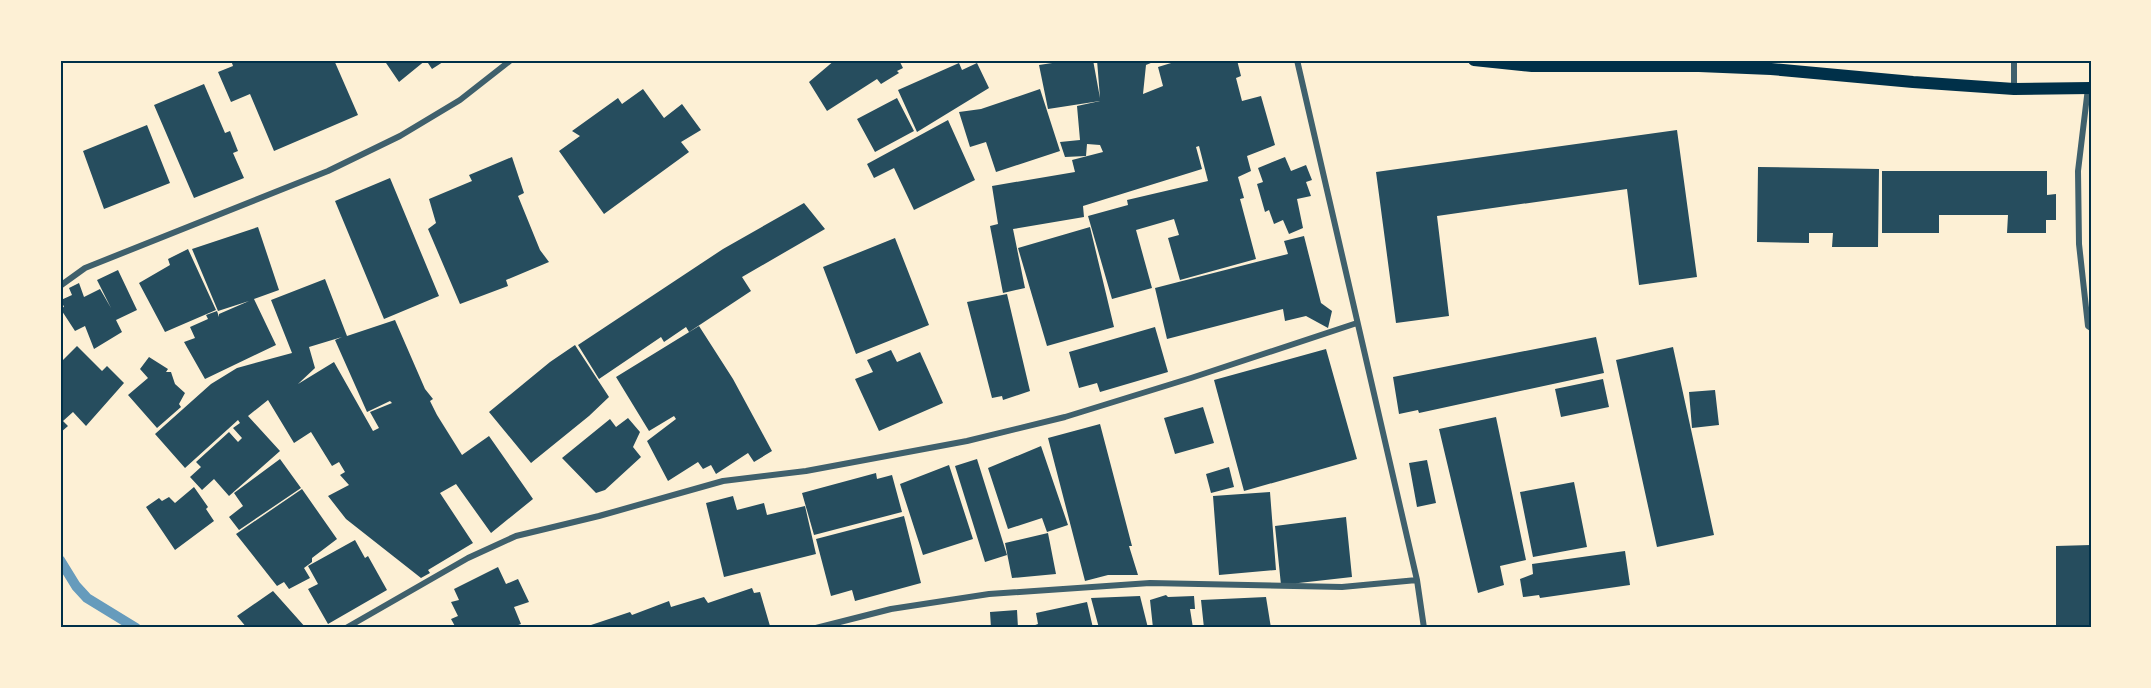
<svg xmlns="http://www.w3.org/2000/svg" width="2151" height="688" viewBox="0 0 2151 688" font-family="Spectral,serif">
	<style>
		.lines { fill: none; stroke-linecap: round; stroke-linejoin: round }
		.stream { stroke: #669bbc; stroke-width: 10 }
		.building { fill: #264d5e; fill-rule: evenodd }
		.minor { stroke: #3f606c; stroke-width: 6 }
		.secondary { stroke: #003049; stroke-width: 12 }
		.neatline { fill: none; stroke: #003049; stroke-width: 2 }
	</style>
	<rect width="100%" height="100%" fill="#fdf0d5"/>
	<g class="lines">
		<path class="stream" d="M 60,560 L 76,586 L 87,598 L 136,628"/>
	</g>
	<path class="building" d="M 231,60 L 334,60 L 358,115 L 274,151 L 250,94 L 231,102 L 218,72 L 233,66 Z
		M 384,60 L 446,60 L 432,69 L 426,60 L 399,82 Z
		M 835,60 L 892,60 L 894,62 L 899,60 L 903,68 L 897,71 L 899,73 L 881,84 L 877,79 L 827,111 L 809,82 Z
		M 1072,60 L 1093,60 L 1100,98 L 1097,60 L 1158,60 L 1146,65 L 1143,94 L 1163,86 L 1158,67 L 1181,60 L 1237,60 L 1241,76 L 1236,78 L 1242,101 L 1261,96 L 1275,145 L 1247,156 L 1251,171 L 1238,177 L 1244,198 L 1240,199 L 1256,259 L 1180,280 L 1168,238 L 1179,235 L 1174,219 L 1136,230 L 1152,288 L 1112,299 L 1088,216 L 1128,205 L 1127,200 L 1208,181 L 1199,146 L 1196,147 L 1202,169 L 1083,206 L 1084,217 L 1013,229 L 1025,288 L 1003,293 L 990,226 L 998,224 L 992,186 L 1075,172 L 1072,160 L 1103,152 L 1100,145 L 1087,144 L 1086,156 L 1065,157 L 1060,142 L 1080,140 L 1077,106 L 1100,101 L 1048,109 L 1039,65 Z
		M 959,63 L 962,70 L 977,63 L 989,88 L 917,132 L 898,90 Z
		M 204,84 L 225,133 L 230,131 L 238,151 L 233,153 L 244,178 L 194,198 L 154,105 Z
		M 643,89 L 664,118 L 682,104 L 701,130 L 681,142 L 689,152 L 604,214 L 559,151 L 580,136 L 572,131 L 618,98 L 622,104 Z
		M 1040,89 L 1060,151 L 996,172 L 986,142 L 970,147 L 959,112 L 981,109 Z
		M 897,98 L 914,131 L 875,152 L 857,119 Z
		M 948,120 L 975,180 L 914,210 L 894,168 L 874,178 L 867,164 Z
		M 147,125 L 170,183 L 104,209 L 83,151 Z
		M 1677,130 L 1697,277 L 1639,285 L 1627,189 L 1437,216 L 1449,316 L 1396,323 L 1376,172 Z
		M 512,157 L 524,193 L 518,196 L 540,250 L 549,262 L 506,280 L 508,286 L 460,304 L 428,229 L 436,223 L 429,199 L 472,181 L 469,175 Z
		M 1285,157 L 1291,171 L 1306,165 L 1312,180 L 1306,182 L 1311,196 L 1297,199 L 1303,228 L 1289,234 L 1283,220 L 1274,224 L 1269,210 L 1265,212 L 1257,184 L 1263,182 L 1258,168 Z
		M 1758,167 L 1879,169 L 1878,247 L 1832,247 L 1833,233 L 1809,233 L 1809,243 L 1757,242 Z
		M 1882,171 L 2047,171 L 2047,195 L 2056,194 L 2056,220 L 2046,220 L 2046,233 L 2007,233 L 2008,215 L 1939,215 L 1939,233 L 1882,233 Z
		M 390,178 L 439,296 L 384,319 L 335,201 Z
		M 804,203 L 825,229 L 742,277 L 751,291 L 689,332 L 686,327 L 664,342 L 661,337 L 599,379 L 578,345 L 723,249 Z
		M 258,227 L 279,290 L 254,299 L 276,345 L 205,379 L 184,342 L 195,338 L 190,327 L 208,319 L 206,315 L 217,311 L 219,317 L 219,314 L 249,301 L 218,311 L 192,249 Z
		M 1090,227 L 1114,327 L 1047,346 L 1018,248 Z
		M 1304,236 L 1321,303 L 1332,311 L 1328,328 L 1306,316 L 1285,321 L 1283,309 L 1167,339 L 1155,288 L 1288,254 L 1284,241 Z
		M 895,238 L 929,325 L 856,354 L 823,267 Z
		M 188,249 L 216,310 L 165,332 L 139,283 L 170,265 L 168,259 Z
		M 118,270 L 137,310 L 116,320 L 122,332 L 94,349 L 85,326 L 75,331 L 60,308 L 64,307 L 61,300 L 72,295 L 69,288 L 79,283 L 84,297 L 100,289 L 111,308 L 97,280 Z
		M 325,279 L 347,336 L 395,320 L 425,389 L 433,399 L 430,401 L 437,415 L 462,455 L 489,436 L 533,499 L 491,533 L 456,484 L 440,493 L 473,543 L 428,570 L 430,573 L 421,578 L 346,519 L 328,496 L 349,485 L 340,475 L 345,472 L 339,462 L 332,466 L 311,432 L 294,443 L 268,400 L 248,416 L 280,451 L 229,496 L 214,479 L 202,490 L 190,477 L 201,467 L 196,462 L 229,432 L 238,442 L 242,438 L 233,428 L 240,423 L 238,420 L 185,468 L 155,434 L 211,384 L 237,368 L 292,353 L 271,300 ZM 342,337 L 335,340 L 367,412 L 390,401 L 392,403 L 370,412 L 379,428 L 373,431 L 334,362 L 298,384 L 315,368 L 309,347 Z
		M 1007,294 L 1030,391 L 1003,400 L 1002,396 L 992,398 L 967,302 Z
		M 699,326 L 733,379 L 772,451 L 754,462 L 748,453 L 716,474 L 711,465 L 703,469 L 698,462 L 668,481 L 647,441 L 676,419 L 674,416 L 649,431 L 616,377 Z
		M 1155,327 L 1168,372 L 1100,392 L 1097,383 L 1079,388 L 1069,352 Z
		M 1596,337 L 1604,373 L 1419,413 L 1418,410 L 1399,414 L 1393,377 Z
		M 575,345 L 609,397 L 589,416 L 531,463 L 489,412 L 550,362 Z
		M 77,346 L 102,371 L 107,366 L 124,383 L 86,426 L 73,412 L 63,421 L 68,426 L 60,433 L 60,363 Z
		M 1673,347 L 1714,535 L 1657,547 L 1616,360 Z
		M 1326,349 L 1357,459 L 1244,491 L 1214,380 Z
		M 891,350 L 897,362 L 920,352 L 943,403 L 879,431 L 855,379 L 873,372 L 867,360 Z
		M 149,357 L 168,369 L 166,372 L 171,372 L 175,384 L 185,393 L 179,404 L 181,407 L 157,428 L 128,395 L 148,378 L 140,369 Z
		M 1603,379 L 1609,407 L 1561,417 L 1555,389 Z
		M 1715,390 L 1719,425 L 1692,428 L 1689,392 Z
		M 1203,407 L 1214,443 L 1175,454 L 1164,418 Z
		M 1496,417 L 1526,560 L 1500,566 L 1504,585 L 1478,593 L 1439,429 Z
		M 628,418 L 640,432 L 633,447 L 641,457 L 605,490 L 596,493 L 562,458 L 610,419 L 616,427 Z
		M 1100,424 L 1132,546 L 1129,546 L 1138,575 L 1108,575 L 1085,581 L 1048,438 Z
		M 1041,446 L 1068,525 L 1047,532 L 1042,518 L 1008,529 L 988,468 Z
		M 280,459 L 301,488 L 239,530 L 229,517 L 243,506 L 234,493 Z
		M 977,459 L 1007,555 L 985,562 L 955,466 Z
		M 1427,460 L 1436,503 L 1417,507 L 1409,463 Z
		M 949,465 L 973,539 L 923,555 L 900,484 Z
		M 1229,467 L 1234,487 L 1211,493 L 1206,474 Z
		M 876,473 L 877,479 L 892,475 L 902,512 L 814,535 L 802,493 Z
		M 1574,482 L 1587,547 L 1533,557 L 1520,492 Z
		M 194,487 L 208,507 L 206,509 L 214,521 L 175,550 L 146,507 L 159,498 L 162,501 L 169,497 L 175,503 Z
		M 302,489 L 337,539 L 312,558 L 312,562 L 304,568 L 310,578 L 289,589 L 284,582 L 277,586 L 236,534 Z
		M 1270,492 L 1276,570 L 1219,575 L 1213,496 Z
		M 733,496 L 737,510 L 764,503 L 767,515 L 805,506 L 816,554 L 724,577 L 706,503 Z
		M 904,516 L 921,583 L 855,601 L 852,590 L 831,596 L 816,539 Z
		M 1346,517 L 1352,577 L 1281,585 L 1275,526 Z
		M 1048,533 L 1056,574 L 1012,578 L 1005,543 Z
		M 355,540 L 365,558 L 368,556 L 387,590 L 328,624 L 308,589 L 318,584 L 308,566 Z
		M 2091,545 L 2091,628 L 2056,628 L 2056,546 Z
		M 1625,551 L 1630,585 L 1540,598 L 1539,595 L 1523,597 L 1520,579 L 1533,574 L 1532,564 Z
		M 498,567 L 506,584 L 518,579 L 529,602 L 514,607 L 521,624 L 510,628 L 456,628 L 451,619 L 458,616 L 451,602 L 459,600 L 454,589 Z
		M 752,588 L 754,593 L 760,592 L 770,626 L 763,628 L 582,628 L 630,612 L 632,615 L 669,601 L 671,607 L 704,597 L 708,603 Z
		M 273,591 L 306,628 L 247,628 L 237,616 Z
		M 1166,595 L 1168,597 L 1194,596 L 1195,609 L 1190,609 L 1193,628 L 1153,628 L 1150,600 Z
		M 1140,596 L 1148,628 L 1099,628 L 1091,598 Z
		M 1266,597 L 1271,628 L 1204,628 L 1201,600 Z
		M 1087,602 L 1093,628 L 1027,628 L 1038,624 L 1036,613 Z
		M 1017,610 L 1018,628 L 991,628 L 990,612 Z"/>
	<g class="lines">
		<path class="minor" d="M 1297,60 L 1417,580 L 1424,628
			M 2088,88 L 2078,171 L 2079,244 L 2088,326 L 2091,328
			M 2014,89 L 2014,60
			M 60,286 L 85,268 L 328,171 L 400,136 L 460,100 L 511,60
			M 346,628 L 468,558 L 516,536 L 599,516 L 723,481 L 806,471 L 967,441 L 1065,417 L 1191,378 L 1357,323
			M 816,628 L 891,609 L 989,594 L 1150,583 L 1342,587 L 1417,580"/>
		<path class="secondary" d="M 1474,60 L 1532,66 L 1699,66 L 1771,69 L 1913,82 L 2014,89 L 2091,88"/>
	</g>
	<rect width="2151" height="688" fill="none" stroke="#fdf0d5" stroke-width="123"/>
	<rect x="62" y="62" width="2028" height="564" class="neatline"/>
</svg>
